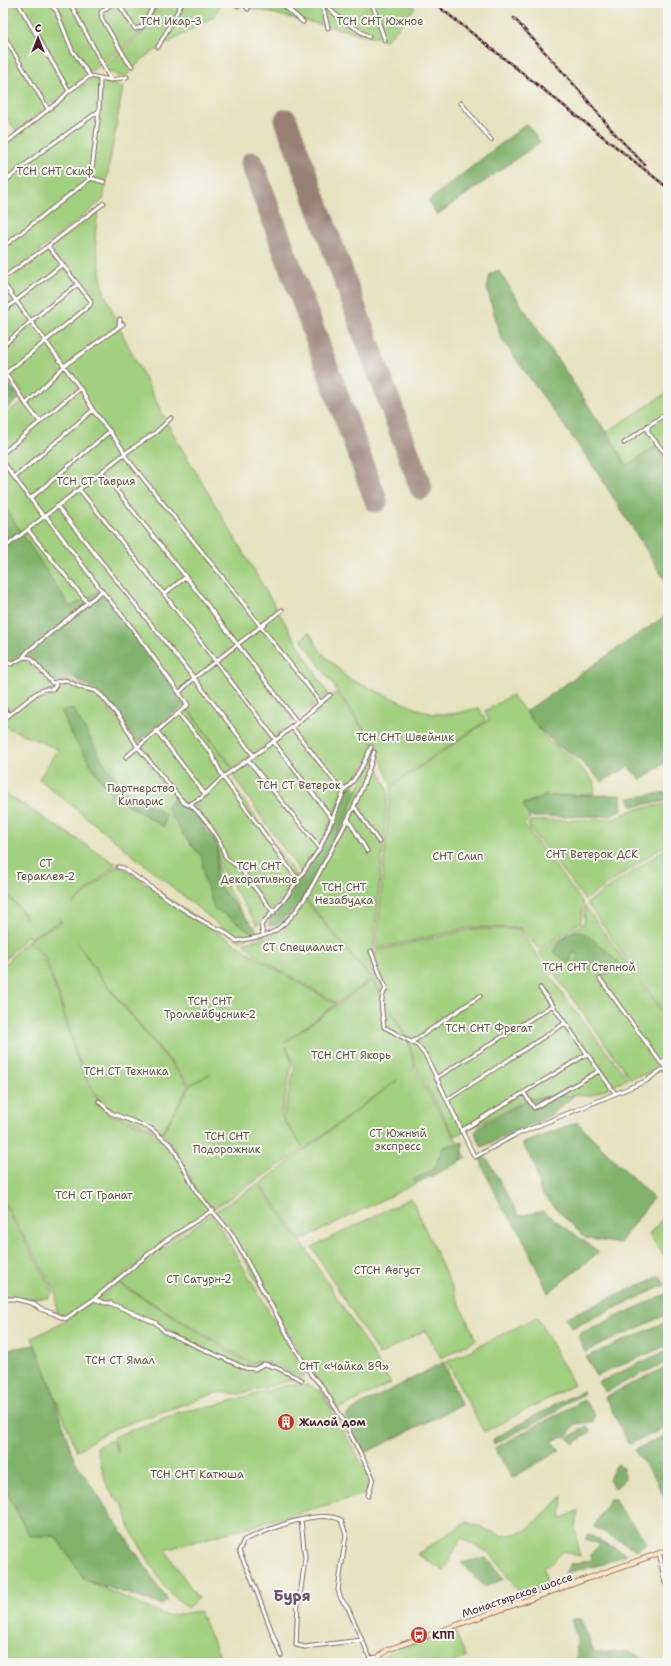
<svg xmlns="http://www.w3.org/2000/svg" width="671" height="1666" viewBox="0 0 671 1666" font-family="'Shantell Sans',sans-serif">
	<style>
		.green { fill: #a0cf7d; stroke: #757754; fill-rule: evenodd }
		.forest { fill: #80b26c; stroke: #65684c }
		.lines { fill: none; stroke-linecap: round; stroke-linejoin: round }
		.runway { stroke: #988074; stroke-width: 23 }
		.minor-casing { stroke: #81635e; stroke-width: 5 }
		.secondary-casing { stroke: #81635e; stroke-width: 6 }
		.minor { stroke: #fff; stroke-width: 3 }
		.secondary { stroke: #fee5c5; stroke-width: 4.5 }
		.rail-casing { stroke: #4a1f2b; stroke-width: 2.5 }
		.rail { stroke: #f6f6f2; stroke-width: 1; stroke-dasharray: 3; stroke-linecap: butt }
		.labels { text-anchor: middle; stroke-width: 4; stroke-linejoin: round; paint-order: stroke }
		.park-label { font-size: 11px; fill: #645444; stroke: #f6f6f2 }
		.poi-label { font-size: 11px; font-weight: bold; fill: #4a1f2b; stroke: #f6f6f2; text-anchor: start }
		.street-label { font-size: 11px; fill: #4a1f2b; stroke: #f6f6f2 }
		.district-label { font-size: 15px; font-weight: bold; fill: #6c4c6a; stroke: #f6f6f2 }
	</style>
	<rect width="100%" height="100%" fill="#f6f6f2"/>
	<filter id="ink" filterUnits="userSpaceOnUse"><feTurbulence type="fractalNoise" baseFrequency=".025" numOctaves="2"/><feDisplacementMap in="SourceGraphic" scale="8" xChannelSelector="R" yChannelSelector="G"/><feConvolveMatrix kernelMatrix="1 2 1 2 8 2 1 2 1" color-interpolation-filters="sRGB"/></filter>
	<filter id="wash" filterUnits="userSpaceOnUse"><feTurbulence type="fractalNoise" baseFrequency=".012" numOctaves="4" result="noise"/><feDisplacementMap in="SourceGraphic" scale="16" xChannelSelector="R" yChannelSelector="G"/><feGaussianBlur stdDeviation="0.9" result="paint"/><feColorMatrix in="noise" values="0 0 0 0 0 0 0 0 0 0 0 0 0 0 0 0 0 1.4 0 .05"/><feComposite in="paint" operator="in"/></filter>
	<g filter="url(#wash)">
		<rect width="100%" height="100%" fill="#e6e1be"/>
		<path class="green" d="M 3,3 L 157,3 L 143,31 L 16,131 L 3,112 Z
			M 159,3 L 220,3 L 216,15 L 146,56 L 124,78 L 101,68 L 144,32 Z
			M 235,3 L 409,3 L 415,8 L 387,40 L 245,7 Z
			M 92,78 L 123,87 L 103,200 L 3,280 L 3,145 Z
			M 98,210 L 95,238 L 103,289 L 120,329 L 168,425 L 276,608 L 328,694 L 234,769 L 185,705 L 138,741 L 96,691 L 71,676 L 51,680 L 23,653 L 7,663 L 3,657 L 3,416 L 27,398 L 3,367 L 3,285 Z
			M 668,392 L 668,461 L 655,446 L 627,466 L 607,432 Z
			M 309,632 L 321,652 L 349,679 L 415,708 L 433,714 L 453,714 L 479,708 L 486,721 L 391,785 L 375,745 L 302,640 Z
			M 22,657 L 48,682 L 70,679 L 95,694 L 138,743 L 187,709 L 233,769 L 192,801 L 224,882 L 254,934 L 239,941 L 39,779 L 58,749 L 3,726 L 3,662 L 6,666 Z
			M 336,692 L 375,746 L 305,879 L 233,776 Z
			M 512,695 L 551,744 L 573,759 L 595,783 L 594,794 L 544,796 L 523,804 L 530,819 L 524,825 L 583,903 L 581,922 L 539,950 L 521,928 L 472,927 L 376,949 L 391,787 L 489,720 L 485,711 Z
			M 373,754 L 388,791 L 371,978 L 304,897 L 334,844 Z
			M 227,777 L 298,878 L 273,909 L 257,925 L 218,863 L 218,846 L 195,803 Z
			M 3,792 L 116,864 L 73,904 L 118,865 L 263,962 L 336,1004 L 284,1043 L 372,980 L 408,1042 L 415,1067 L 413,1068 L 467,1158 L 301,1240 L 260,1184 L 397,1080 L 304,1149 L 213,1209 L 198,1193 L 173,1144 L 162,1134 L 191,1085 L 211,1073 L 190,1085 L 103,980 L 77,942 L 99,976 L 189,1086 L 161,1134 C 142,1121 116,1119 101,1101 C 75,1071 67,1012 51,974 C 48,967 46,958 41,952 C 38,947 32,944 28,940 L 62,922 L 59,917 L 61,921 L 29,938 L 28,935 L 3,962 L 3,883 L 8,897 L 22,912 L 27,921 L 23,912 L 9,897 L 3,880 ZM 286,1046 L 295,1066 L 283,1118 L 303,1147 L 281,1116 L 292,1064 Z
			M 668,804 L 668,843 L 585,900 L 528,826 L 530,821 L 614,819 L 635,809 Z
			M 668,847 L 668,1019 L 587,903 Z
			M 303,898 L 371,979 L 337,1003 L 264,961 L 242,943 L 273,935 L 300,905 Z
			M 585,906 L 668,1021 L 668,1069 L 630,1078 L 539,953 L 584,923 Z
			M 472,929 L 520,929 L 565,998 L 628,1079 L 590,1096 L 575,1095 L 530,1098 L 455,1136 L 417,1070 L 409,1042 L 373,979 L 376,951 Z
			M 27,940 L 40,953 L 57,992 L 77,1058 L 90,1089 L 110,1114 L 149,1129 L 172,1146 L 197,1194 L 211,1210 L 65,1318 L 57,1314 L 56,1292 L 3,1199 L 3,966 Z
			M 258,1184 L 308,1252 L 391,1383 L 334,1411 L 216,1211 Z
			M 411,1198 L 476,1340 L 441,1358 L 425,1330 L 379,1355 L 312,1247 Z
			M 3,1202 L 53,1291 L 49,1298 L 3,1299 Z
			M 212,1213 L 305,1374 L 302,1378 L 276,1365 L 263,1361 L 296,1379 L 240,1394 L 219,1392 L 107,1431 L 77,1451 L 32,1338 L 60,1324 L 118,1283 L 250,1364 L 261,1362 L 250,1362 L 118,1282 Z
			M 668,1213 L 668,1262 L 649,1234 Z
			M 537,1317 L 574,1385 L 484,1432 L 447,1362 Z
			M 288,1385 L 308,1385 L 321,1392 L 370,1478 L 366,1494 L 165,1550 L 198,1598 L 187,1608 L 165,1588 L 130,1529 L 124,1507 L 108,1489 L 96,1447 L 112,1440 L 118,1453 L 113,1437 L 180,1412 L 216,1405 Z
			M 3,1485 L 29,1536 L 55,1536 L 85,1580 L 167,1616 L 199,1611 L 223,1663 L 3,1663 Z
			M 563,1496 L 561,1519 L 578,1510 L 575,1528 L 580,1556 L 563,1551 L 553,1563 L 543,1567 L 548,1585 L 523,1597 L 491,1554 L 461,1538 L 444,1571 L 417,1554 L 467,1522 L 503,1536 L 525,1531 Z
			M 455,1630 L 466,1658 L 451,1663 L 380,1663 L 382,1657 L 389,1653 Z"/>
		<path class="forest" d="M 525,125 L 528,125 L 540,142 L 437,215 L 428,201 Z
			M 498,270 L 606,432 L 627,466 L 655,446 L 668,462 L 668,585 L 598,473 L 501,338 L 487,289 L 490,274 Z
			M 3,376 L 20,398 L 3,412 Z
			M 3,504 L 70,607 L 101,590 L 185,705 L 138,741 L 96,691 L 71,676 L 51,680 L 23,653 L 7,663 L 3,657 Z
			M 668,614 L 668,760 L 641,780 L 628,767 L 602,782 L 575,756 L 556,745 L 533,722 L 526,711 Z
			M 69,709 L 74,710 L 104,763 L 125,791 L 165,814 L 164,827 L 109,793 L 70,732 L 62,711 Z
			M 353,786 L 358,791 L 323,865 L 299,904 L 278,925 L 269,926 L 269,920 L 320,848 L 345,789 Z
			M 668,792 L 668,801 L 632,806 L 628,798 Z
			M 621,795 L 622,810 L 611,816 L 535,817 L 529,816 L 523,805 L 545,796 Z
			M 175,798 L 189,806 L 218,846 L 215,882 L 257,930 L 252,933 L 225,914 L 215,910 L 204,879 L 202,857 L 185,837 L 166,807 Z
			M 575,931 C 586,930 610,954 618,962 L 618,966 L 605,975 L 602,967 L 599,966 L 590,969 L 576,962 L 577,955 L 575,952 L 571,955 L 571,962 L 569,964 L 553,951 L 566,936 Z
			M 575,1095 L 548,1117 L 482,1147 L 475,1133 L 481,1125 L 530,1099 Z
			M 577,1122 L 653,1198 L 619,1244 L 585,1238 L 541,1193 L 534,1163 L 522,1144 Z
			M 463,1142 L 462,1161 L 415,1184 L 413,1180 L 434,1169 L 443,1147 Z
			M 479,1155 L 488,1160 L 519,1216 L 543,1211 L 599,1252 L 548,1293 L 520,1232 L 503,1209 L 484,1170 Z
			M 660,1276 L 665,1285 L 572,1328 L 565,1318 Z
			M 668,1293 L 668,1314 L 585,1352 L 578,1337 L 581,1333 Z
			M 668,1321 L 668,1345 L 596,1376 L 586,1357 Z
			M 34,1345 C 54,1382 60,1422 75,1461 L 168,1601 L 162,1605 L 85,1580 L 55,1536 L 29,1536 L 3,1485 L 3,1350 Z
			M 668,1350 L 668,1361 L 605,1392 L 599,1382 Z
			M 444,1362 L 461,1405 L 363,1454 L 345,1416 L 359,1406 Z
			M 668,1366 L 668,1427 L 629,1444 L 605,1397 Z
			M 583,1391 L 584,1394 L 562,1405 L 557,1411 L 494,1444 L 493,1439 L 569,1397 L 576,1395 Z
			M 584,1400 L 595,1415 L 593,1422 L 575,1424 L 567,1436 L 551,1441 L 560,1450 L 512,1478 L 495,1448 Z
			M 587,1426 L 591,1432 L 573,1444 L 567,1438 Z
			M 668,1434 L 668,1506 L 655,1478 L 634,1450 Z
			M 618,1464 L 623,1468 L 624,1479 L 615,1489 L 609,1480 L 615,1466 Z
			M 609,1499 L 615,1499 L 620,1509 L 647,1542 L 637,1550 L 594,1527 Z
			M 588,1534 L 626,1554 L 603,1564 L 565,1573 L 570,1564 L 593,1560 L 589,1556 L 600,1544 L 585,1539 Z
			M 486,1557 L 504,1579 L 485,1587 L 461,1563 Z
			M 580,1618 L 594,1652 L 630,1652 L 654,1663 L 576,1663 L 577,1639 L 571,1620 Z"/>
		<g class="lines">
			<path class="runway" d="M 286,120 L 421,488
				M 252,163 L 376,501"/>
		</g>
	</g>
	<g filter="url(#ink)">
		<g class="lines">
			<g class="minor-casing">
				<path id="minor" d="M 18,3 L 69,91
					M 48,3 L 56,10 L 72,50 L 90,76
					M 70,3 L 111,80
					M 113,3 L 101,12 L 102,19 L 128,62 L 132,66
					M 118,3 L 135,29 L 142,27 L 155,3
					M 229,3 L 239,6
					M 244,3 L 248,9
					M 281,3 L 303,22
					M 322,3 L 328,28
					M 324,3 L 337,16 L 369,37
					M 372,3 L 385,41
					M 3,35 L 48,109
					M 158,47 L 182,3
					M 461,103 L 491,140
					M 3,145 L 58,102 L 69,91 L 90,76 L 111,80 L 127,77
					M 91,178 L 99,111
					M 3,183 L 41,152 L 99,111 L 100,79
					M 3,247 L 91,178 L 104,182
					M 3,278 L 48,246 L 104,203
					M 3,283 L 80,388 L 93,410 L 122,448 L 126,457 L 244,604 L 261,627 L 318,699 L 319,703
					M 3,311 L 63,264
					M 119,326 L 120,319
					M 3,346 L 31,321 L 78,284
					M 3,370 L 26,404 L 40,422
					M 6,373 L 90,305 L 91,301 L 48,246
					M 26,404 L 64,366 L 123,324
					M 648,425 L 648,432 L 668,457
					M 624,443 L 668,412
					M 3,453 L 80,388
					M 3,462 L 44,517
					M 102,472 L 186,577 L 297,722
					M 15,477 L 93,410
					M 79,489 L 164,594 L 276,740
					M 31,498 L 110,431
					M 57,506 L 194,678 L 254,756
					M 46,516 L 102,591 L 130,625 L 188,705 L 126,757
					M 28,530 L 87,602
					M 3,549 L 124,454 L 155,433 L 171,418
					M 164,594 L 186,577
					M 23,657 L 28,651 L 102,591
					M 3,658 L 6,662 L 11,664 L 25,657 L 31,658 L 52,683 L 55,683 L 56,685 L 53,689 L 46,689 L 38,692 L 3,720
					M 52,683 L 65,680 L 80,687 L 96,691 L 102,696 L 121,719 L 137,746 L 184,803 L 188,805 L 201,798 L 223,777 L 280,737 L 330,695
					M 179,693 L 194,678 L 282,610
					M 3,706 L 9,715
					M 178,713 L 211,753 L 223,777 L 298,880
					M 291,726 L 339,787 L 345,789
					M 156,730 L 204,793
					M 273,741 L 333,820
					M 248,760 L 320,848
					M 190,804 L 207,822 L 220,842 L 226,858 L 240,868 L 274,913
					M 354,806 L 379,842
					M 348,819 L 367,851
					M 118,867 L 123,868 L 187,912 L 213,927 L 222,930 L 237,941 C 251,938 269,937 280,927 C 305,907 316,876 332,849 C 349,818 365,787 374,752
					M 263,935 L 261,925 L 284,900 L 320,848 L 345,789 C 355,782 366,759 371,747
					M 371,951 L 386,989 C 378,999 383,1015 384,1027 L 417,1045 L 426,1056 L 474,1156
					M 600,979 L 661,1063 L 668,1068
					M 540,988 L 615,1093
					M 412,1042 L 480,996
					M 661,1063 L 668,1060
					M 436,1078 L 553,1005
					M 524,1093 L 534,1108 L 599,1071
					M 447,1100 L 565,1023
					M 99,1101 L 111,1113 L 150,1128 L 172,1146 L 197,1193 L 232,1234 L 293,1345 L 312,1376 L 321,1385 L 342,1418 L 373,1478 L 368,1496
					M 461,1131 L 587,1054
					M 475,1157 L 513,1136 L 646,1081 L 661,1070 L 668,1069
					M 3,1299 L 15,1299 L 32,1303 L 40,1309 L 52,1313 L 65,1319 L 94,1299 L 162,1243 L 213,1210
					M 94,1299 L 105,1303 L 110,1303 L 156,1323 L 165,1332 L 245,1368 L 255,1369 L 264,1364 L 275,1367 L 302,1380
					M 301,1520 L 305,1558 L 301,1589 L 298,1601 L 296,1645 L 305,1647 L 361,1640
					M 659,1553 C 663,1565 661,1577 668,1588
					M 281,1656 L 253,1582 L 239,1551 L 244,1540 C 267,1530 318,1508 341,1520 L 346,1535 L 338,1590 L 341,1599 L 348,1608 L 370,1658 L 379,1657"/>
			</g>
			<g class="secondary-casing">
				<path id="secondary" d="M 376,1663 L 379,1657 L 387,1650 L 668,1550"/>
			</g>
			<use href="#minor" class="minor"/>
			<use href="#secondary" class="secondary"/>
			<g class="rail-casing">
				<path id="rail" d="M 434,3 L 668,188
					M 514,18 L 578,89 L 616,135 L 645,165"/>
			</g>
			<use href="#rail" class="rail"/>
		</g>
	</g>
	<defs>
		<g id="building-disc" transform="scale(0.9)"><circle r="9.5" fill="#c8321e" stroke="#f6f6f2"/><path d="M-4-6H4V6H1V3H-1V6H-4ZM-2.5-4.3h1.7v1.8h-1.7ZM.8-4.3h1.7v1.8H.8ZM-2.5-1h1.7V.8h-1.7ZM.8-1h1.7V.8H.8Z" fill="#fff"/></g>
		<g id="bus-disc" transform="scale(0.9)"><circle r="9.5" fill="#c8321e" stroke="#f6f6f2"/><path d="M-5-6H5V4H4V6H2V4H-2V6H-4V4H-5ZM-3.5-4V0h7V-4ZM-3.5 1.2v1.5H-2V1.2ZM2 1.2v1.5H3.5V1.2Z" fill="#fff"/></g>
	</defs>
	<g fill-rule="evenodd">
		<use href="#building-disc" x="286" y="1422"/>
		<use href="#bus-disc" x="419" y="1635"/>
	</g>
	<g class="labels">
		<g class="park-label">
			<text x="171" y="25">ТСН Икар-3</text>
			<text x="380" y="25">ТСН СНТ Южное</text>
			<text x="55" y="175">ТСН СНТ Скиф</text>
			<text x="96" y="485">ТСН СТ Таврия</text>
			<text x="405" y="741">ТСН СНТ Швейник</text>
			<text x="299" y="789">ТСН СТ Ветерок</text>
			<text x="141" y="792">Партнерство<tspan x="141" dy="13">Кипарис</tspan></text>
			<text x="592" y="858">СНТ Ветерок ДСК</text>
			<text x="458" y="860">СНТ Слип</text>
			<text x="46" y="867">СТ<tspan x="46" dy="13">Гераклея-2</tspan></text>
			<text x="259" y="870">ТСН СНТ<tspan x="259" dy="13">Декоративное</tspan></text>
			<text x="344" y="891">ТСН СНТ<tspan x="344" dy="13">Незабудка</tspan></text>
			<text x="303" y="951">СТ Специалист</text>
			<text x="589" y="971">ТСН СНТ Степной</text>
			<text x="210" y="1005">ТСН СНТ<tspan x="210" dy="13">Троллейбусник-2</tspan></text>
			<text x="489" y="1032">ТСН СНТ Фрегат</text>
			<text x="351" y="1059">ТСН СНТ Якорь</text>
			<text x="126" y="1075">ТСН СТ Техника</text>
			<text x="398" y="1137">СТ Южный<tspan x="398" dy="13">экспресс</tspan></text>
			<text x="227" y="1140">ТСН СНТ<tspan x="227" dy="13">Подорожник</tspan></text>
			<text x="94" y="1199">ТСН СТ Гранат</text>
			<text x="387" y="1274">СТСН Август</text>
			<text x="199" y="1283">СТ Сатурн-2</text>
			<text x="120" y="1364">ТСН СТ Ямал</text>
			<text x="344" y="1370">СНТ «Чайка 89»</text>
			<text x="197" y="1478">ТСН СНТ Катюша</text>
		</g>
		<g class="poi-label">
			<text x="299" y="1426">Жилой дом</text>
			<text x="432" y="1639">КПП</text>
		</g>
		<g class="street-label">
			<text transform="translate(517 1595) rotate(-19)" y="4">Монастырское шоссе</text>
		</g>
		<g class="district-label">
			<text x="292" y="1601">Буря</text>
		</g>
	</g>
	<rect width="671" height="1666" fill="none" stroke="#f6f6f2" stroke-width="16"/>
	<g transform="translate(38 38)" stroke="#f6f6f2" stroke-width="3" paint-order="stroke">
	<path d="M0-3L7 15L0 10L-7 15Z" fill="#4a1f2b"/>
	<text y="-6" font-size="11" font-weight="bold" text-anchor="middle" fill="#4a1f2b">С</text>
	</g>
</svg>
